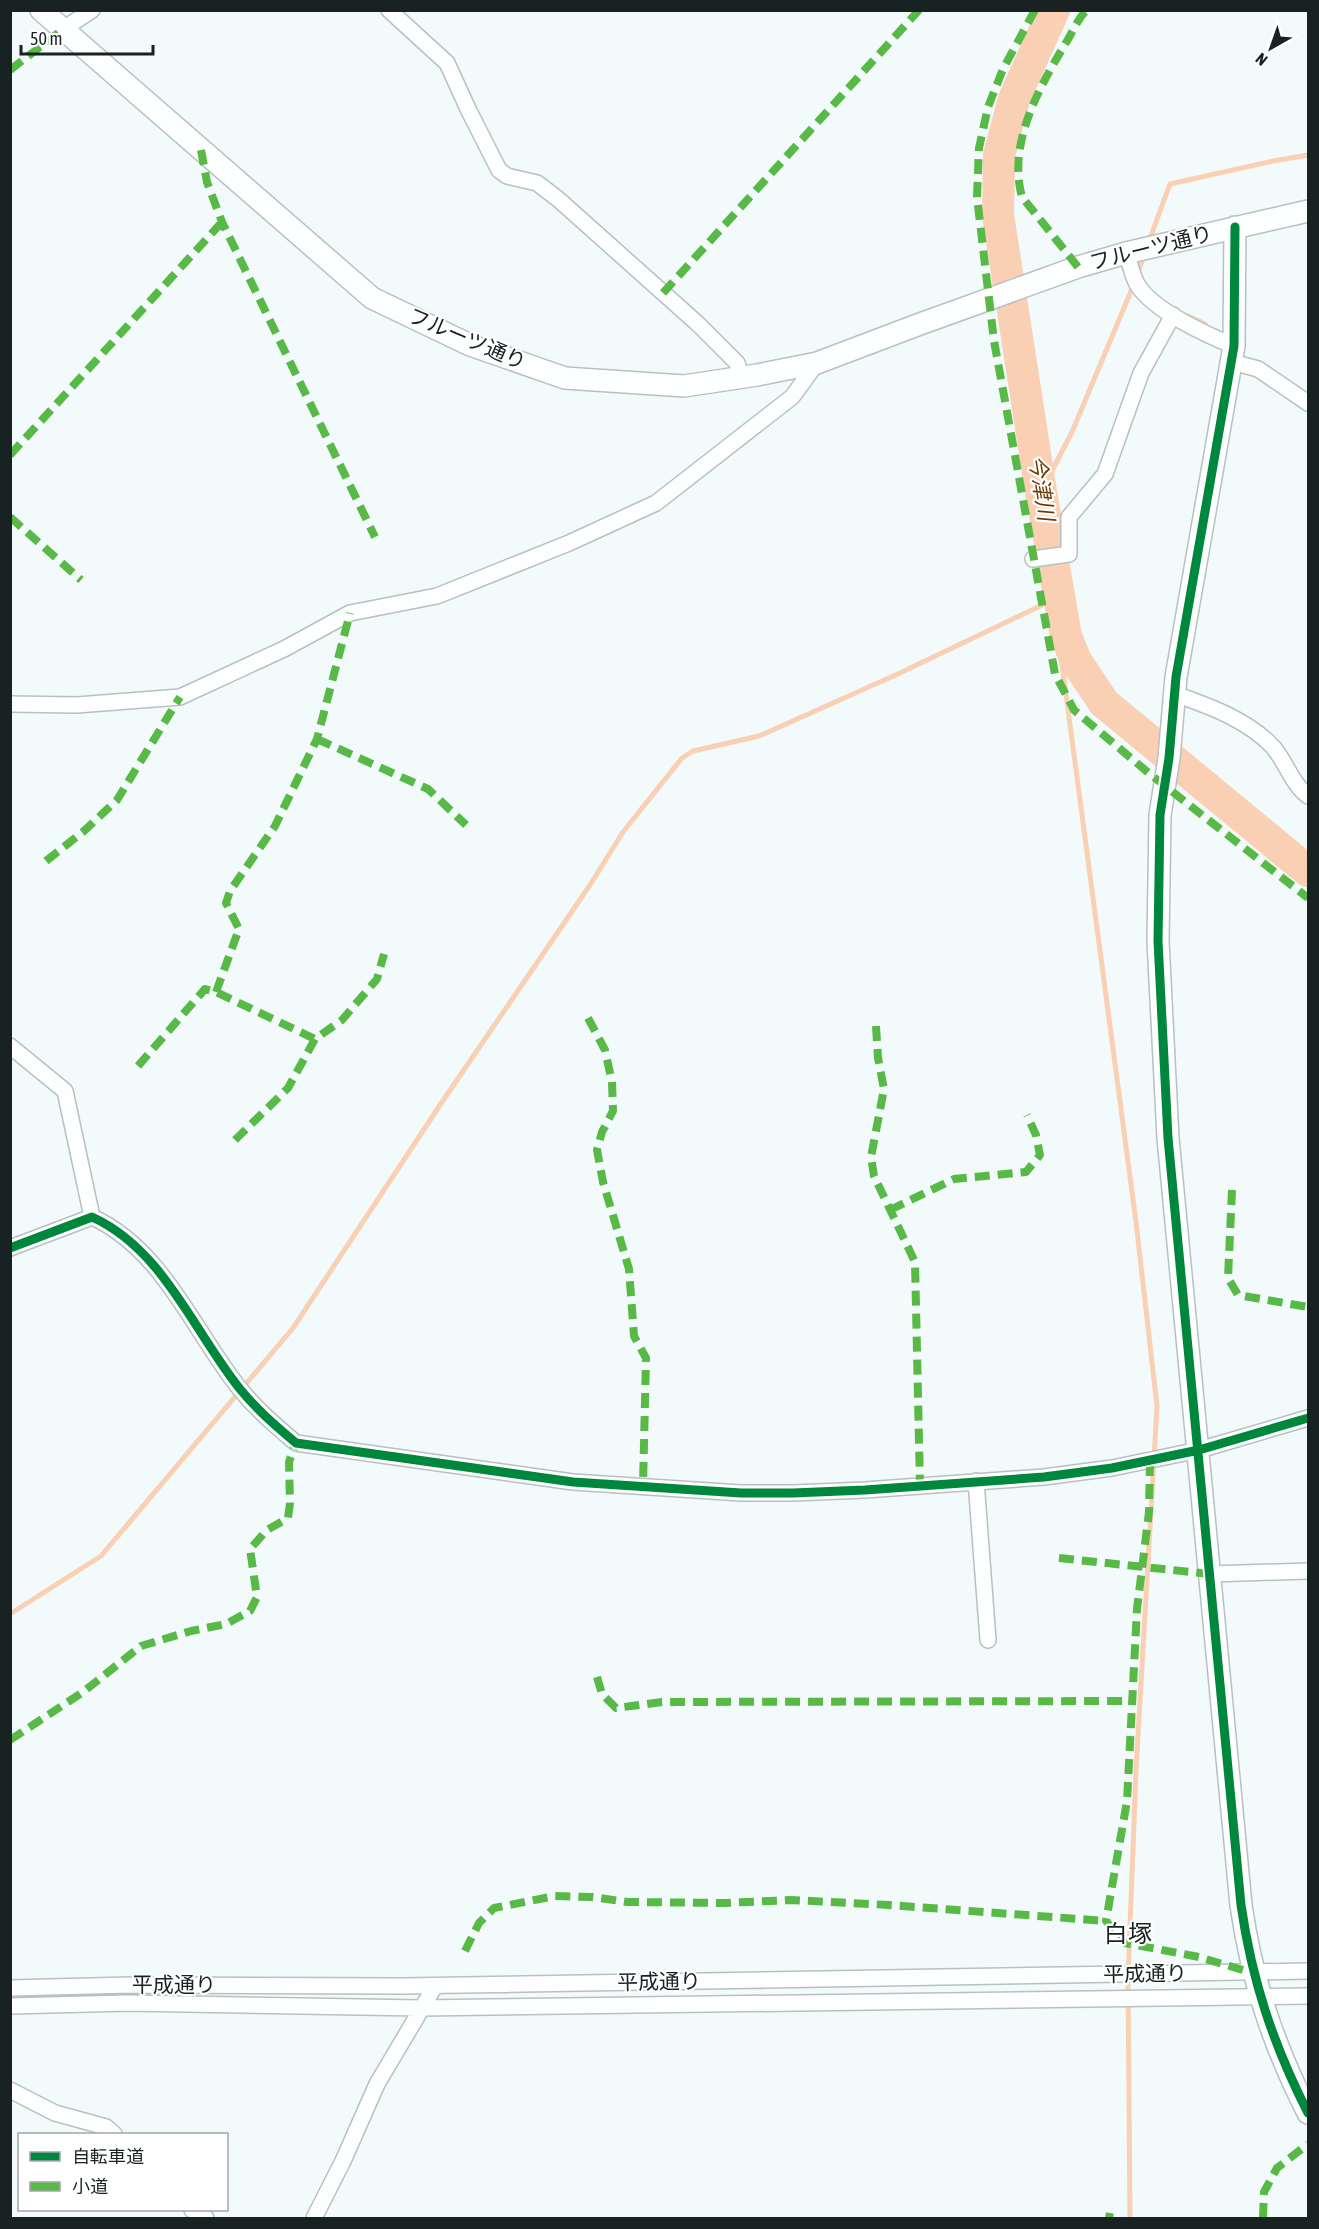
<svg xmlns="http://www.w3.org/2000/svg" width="1319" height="2229" viewBox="0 0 1319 2229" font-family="'Asap Condensed','Noto Sans JP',sans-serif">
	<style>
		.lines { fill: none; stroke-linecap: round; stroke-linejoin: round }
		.stream { stroke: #f9d0b3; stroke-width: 5 }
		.river { stroke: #f9d0b3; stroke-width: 32 }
		.street-casing { stroke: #b8c0c1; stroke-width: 18 }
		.secondary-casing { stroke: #b8c0c1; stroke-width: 24 }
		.street { stroke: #fdfefe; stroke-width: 15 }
		.secondary { stroke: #fdfefe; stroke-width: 21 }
		.quiet { stroke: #58b947; stroke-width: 8; stroke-dasharray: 15 8; stroke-linecap: butt }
		.cycleway-casing { stroke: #fff; stroke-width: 13 }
		.cycleway { stroke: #00873e; stroke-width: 9 }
		.labels { text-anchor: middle; stroke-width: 4.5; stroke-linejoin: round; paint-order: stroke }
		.street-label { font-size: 21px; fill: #182223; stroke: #fff }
		.water-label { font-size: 22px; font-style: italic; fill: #6f3905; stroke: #fff }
		.quarter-label { font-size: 24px; fill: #182223; stroke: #fff }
	</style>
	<rect width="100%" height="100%" fill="#f2fafb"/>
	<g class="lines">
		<path class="stream" d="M 1149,241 L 1170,184 L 1273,161 L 1308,155
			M 1137,275 L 1144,256
			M 1188,316 L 1205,324
			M 1041,492 L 1072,432 L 1134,284
			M 1049,599 L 1060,649 L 1136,1222 L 1157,1406 L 1136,1770 L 1128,1979 L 1130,2218
			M 10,1614 L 101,1556 L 293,1328 L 442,1102 L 590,885 L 623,832 L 682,758 L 693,751 L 759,736 L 900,673 L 1059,597"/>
		<path class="river" d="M 1054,10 L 1014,99 L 999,155 L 998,215 L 1041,492 L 1066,636 L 1076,661 L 1104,703 L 1308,871"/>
		<g class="street-casing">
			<path id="street" d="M 389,10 L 447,63 L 469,111 L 499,170 L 507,176 L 537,183 L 558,199 L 698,324 L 737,363 L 742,377
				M 62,30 L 92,10
				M 1126,253 C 1130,263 1132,275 1137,284 C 1152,310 1207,335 1234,346
				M 1232,362 L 1258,369 L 1308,403
				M 1033,559 L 1069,554 L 1069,517 L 1105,474 L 1141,373 L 1173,315
				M 1175,694 C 1209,706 1248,720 1273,747 C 1286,762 1292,784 1308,796
				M 10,704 L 77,705 L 180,697 L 284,649 L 350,613 L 437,596 L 569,543 L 656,503 L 792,397 L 817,363
				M 10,1046 L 65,1091 L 92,1217
				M 10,1248 L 92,1217 C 163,1249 194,1332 240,1389 C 257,1410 276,1426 296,1443 L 573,1482 L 741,1493 L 793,1493 L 865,1490 L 1044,1477 L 1112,1468 L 1199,1450 L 1308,1418
				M 976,1481 L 988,1640
				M 1210,1574 L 1308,1571
				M 10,1988 L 131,1985 L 403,1986 L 1308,1971
				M 10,2006 L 128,2003 L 421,2008 L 1308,1996
				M 10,2090 L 55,2113 L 106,2127 L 114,2134
				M 192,2210 L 206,2218
				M 314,2218 L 343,2161 L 377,2084 L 435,1986"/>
		</g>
		<g class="secondary-casing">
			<path id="secondary" d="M 41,10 L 372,298 L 470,345 L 565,378 L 684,386 L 757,375 L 817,363 L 920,324 L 1078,267 L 1126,253 L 1308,211
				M 1235,227 L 1234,346 L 1176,677 L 1169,758 L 1160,815 L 1158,941 L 1168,1138 L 1241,1905 C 1252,1981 1273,2044 1308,2113"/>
		</g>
		<use href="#street" class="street"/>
		<use href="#secondary" class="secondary"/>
		<path class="quiet" d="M 1035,10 L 1003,69 L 988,107 L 979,148 L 977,197 L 994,341 L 1055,674 L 1074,710 L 1151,775 L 1308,898
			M 10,70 L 62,30
			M 201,150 L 207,182 L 222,222 L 375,537
			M 1078,267 L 1022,197 C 1007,143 1040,86 1067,41 C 1073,31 1078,18 1087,10
			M 663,293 L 919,10
			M 10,455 L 222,222
			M 10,517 L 81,580
			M 317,739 L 428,789 L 466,825
			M 46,861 L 84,831 L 117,800 L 180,697
			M 216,992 L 239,929 L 226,903 L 230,891 L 275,826 L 317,739 L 350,613
			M 588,1018 L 605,1050 L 612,1082 L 613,1111 L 602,1132 L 597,1150 L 603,1182 L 629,1269 L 634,1336 L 646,1358 L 643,1486
			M 876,1026 L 878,1058 L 884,1089 L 871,1157 L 874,1176 L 915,1262 L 920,1486
			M 138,1066 L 205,989 L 216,992 L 315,1039
			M 235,1140 L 288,1088 L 315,1039 L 342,1020 L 377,979 L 384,954
			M 1232,1190 L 1228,1278 L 1238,1295 L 1308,1307
			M 890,1210 L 954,1179 L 1026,1172 L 1040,1155 L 1036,1135 L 1027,1115
			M 1150,1461 L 1149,1512 L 1137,1609 L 1127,1801 L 1106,1921 L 1125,1943 L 1199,1957 L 1253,1973
			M 1059,1558 L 1210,1574
			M 597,1677 L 602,1694 L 616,1708 L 662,1702 L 1132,1701
			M 10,1740 L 83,1692 L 141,1646 L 191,1631 L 226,1624 L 250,1611 L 257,1597 L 250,1549 L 267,1530 L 288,1518 L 290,1503 L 289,1462 L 296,1443
			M 465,1951 L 479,1923 L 494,1908 L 555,1896 L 592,1897 L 628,1902 L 725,1903 L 791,1900 L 889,1905 L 1106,1921
			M 1109,2218 L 1110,2213
			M 1263,2218 L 1264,2192 L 1277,2168 L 1308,2144"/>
		<g class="cycleway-casing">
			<path id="cycleway" d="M 1235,227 L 1234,346 L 1176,677 L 1169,758 L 1160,815 L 1158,941 L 1168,1138 L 1241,1905 C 1252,1981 1273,2044 1308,2113
				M 10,1248 L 92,1217 C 163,1249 194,1332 240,1389 C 257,1410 276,1426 296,1443 L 573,1482 L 741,1493 L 793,1493 L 865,1490 L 1044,1477 L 1112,1468 L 1199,1450 L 1308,1418"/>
		</g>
		<use href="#cycleway" class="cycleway"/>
	</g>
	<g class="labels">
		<g class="street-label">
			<text transform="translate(1151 248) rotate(-14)" y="7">フルーツ通り</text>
			<text transform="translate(467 339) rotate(23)" y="7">フルーツ通り</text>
			<text transform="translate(1145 1974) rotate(-1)" y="7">平成通り</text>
			<text transform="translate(659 1982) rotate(-1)" y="7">平成通り</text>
			<text x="174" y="1992">平成通り</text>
		</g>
		<g class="water-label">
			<text transform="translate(1042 488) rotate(81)" y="8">今津川</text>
		</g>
		<g class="quarter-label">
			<text x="1128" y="1942">白塚</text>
		</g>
	</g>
	<rect width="1319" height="2229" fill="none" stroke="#182223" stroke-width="24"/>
	<rect x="18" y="2133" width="210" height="78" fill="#ffffff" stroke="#a3a7a7" stroke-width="1.5"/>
	<rect x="30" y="2152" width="30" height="9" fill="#00873e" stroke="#a3a7a7" stroke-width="1.5"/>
	<text x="72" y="2163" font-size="18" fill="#182223">自転車道</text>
	<rect x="30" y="2182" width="30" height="9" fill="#58b947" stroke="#a3a7a7" stroke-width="1.5"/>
	<text x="72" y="2193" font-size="18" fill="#182223">小道</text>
	<g transform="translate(1271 48) rotate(220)" stroke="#ffffff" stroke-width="4.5" paint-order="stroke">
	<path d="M0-4.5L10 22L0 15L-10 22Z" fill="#182223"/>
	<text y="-9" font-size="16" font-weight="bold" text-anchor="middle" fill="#182223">N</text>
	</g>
	<path d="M21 45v9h132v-9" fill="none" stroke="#182223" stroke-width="3"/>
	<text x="30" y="45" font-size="18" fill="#182223" stroke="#ffffff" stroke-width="4.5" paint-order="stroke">50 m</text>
</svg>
